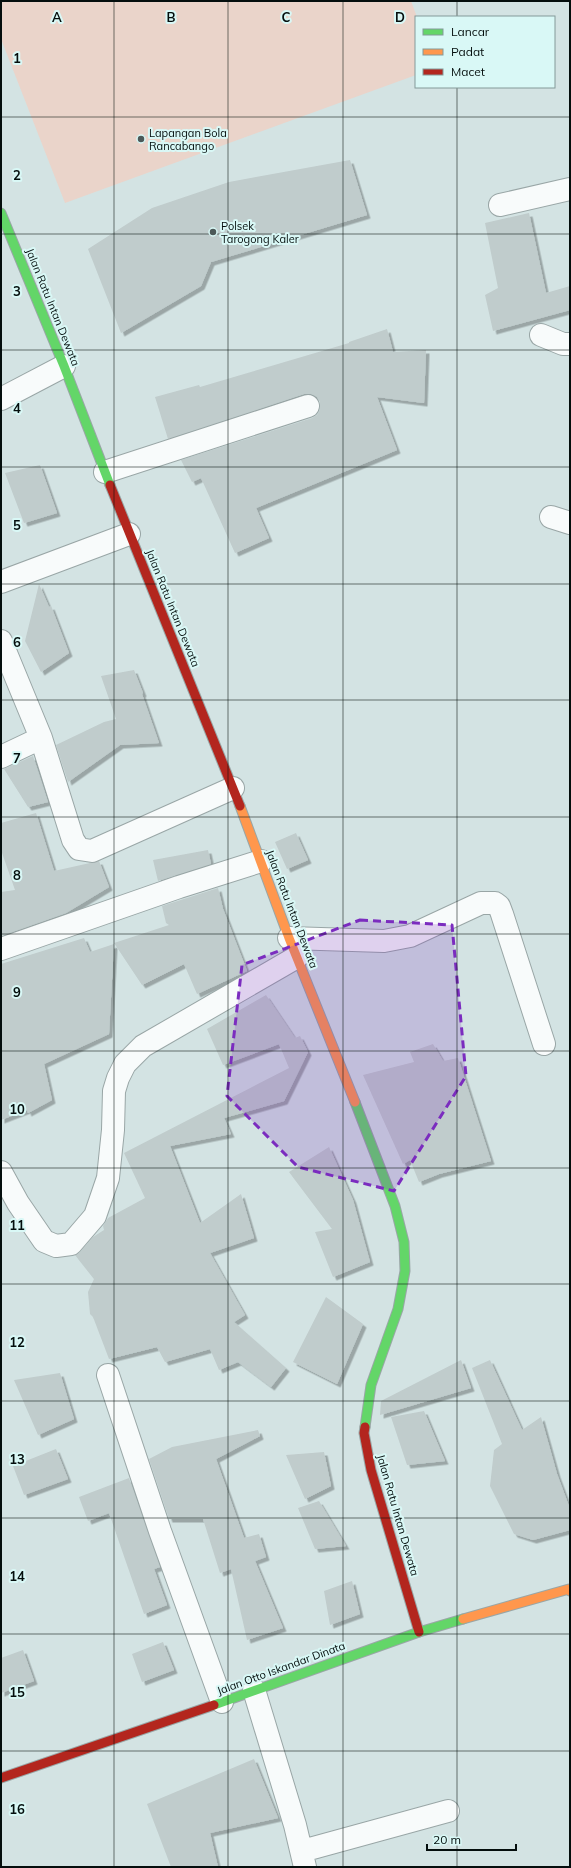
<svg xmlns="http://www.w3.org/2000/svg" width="571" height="1868" viewBox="0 0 571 1868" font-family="Mulish,sans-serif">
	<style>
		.park { fill: #ead4ca }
		.building { fill: #c0cccc; filter: url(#shadow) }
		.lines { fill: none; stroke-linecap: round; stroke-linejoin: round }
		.street-casing { stroke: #99a6a6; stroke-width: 24 }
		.fast-casing { stroke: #99a6a6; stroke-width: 11 }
		.slow-casing { stroke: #99a6a6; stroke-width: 11 }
		.jam-casing { stroke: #99a6a6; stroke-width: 11 }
		.street { stroke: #f8fbfb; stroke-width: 22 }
		.fast { stroke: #63d668; stroke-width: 9 }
		.slow { stroke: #ff974d; stroke-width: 9 }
		.jam { stroke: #b3261e; stroke-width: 9 }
		.marked { fill: #7b2cbf; fill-opacity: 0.2; stroke: #7b2cbf; stroke-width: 3; stroke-dasharray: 8 5; stroke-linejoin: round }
		.grid { fill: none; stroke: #040e0d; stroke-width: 1; stroke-opacity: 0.55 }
		.poi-dot { fill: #4c5958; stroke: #d9f8f6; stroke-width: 1.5 }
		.labels { text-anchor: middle; stroke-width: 4; stroke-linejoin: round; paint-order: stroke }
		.poi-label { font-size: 11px; fill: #040e0d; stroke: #d9f8f6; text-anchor: start }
		.street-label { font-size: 11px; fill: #040e0d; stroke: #d9f8f6 }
		.grid-label { font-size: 13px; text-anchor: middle; font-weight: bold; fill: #040e0d; stroke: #d9f8f6; stroke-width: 4; stroke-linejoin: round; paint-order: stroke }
	</style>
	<defs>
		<filter id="shadow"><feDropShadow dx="3.5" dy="3.5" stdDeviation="0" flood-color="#0004"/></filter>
	</defs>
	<rect width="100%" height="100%" fill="#d3e3e3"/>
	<path class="park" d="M 1,1 L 411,1 L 417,17 L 416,75 L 65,203 L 1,39 Z"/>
	<path class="building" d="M 350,160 L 367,215 L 211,262 L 201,286 L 121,333 L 88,249 L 152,208 L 229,182 Z
		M 529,213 L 546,293 L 570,286 L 570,310 L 493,331 L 485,295 L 498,288 L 485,223 Z
		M 387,329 L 393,352 L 426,350 L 424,403 L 377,397 L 397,450 L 256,508 L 269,538 L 235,553 L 201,478 L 192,482 L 181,460 L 312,418 L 317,415 L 320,409 L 320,402 L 317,397 L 311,394 L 304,394 L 168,439 L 155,397 L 199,385 L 200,387 L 349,343 L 349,342 Z
		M 40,465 L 57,513 L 24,523 L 5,473 Z
		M 39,584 L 49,607 L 51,606 L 69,653 L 41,672 L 25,641 Z
		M 134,670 L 143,693 L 142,694 L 159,743 L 120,745 L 68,782 L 56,745 L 104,722 L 116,719 L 101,676 Z
		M 33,756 L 48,802 L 28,807 L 4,769 Z
		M 36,813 L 54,871 L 99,861 L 109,887 L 66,913 L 1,936 L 1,892 L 15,890 L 1,850 L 1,823 Z
		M 296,833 L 308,860 L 287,869 L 275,842 Z
		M 208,850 L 211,864 L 158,881 L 153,860 Z
		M 218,888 L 223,909 L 247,971 L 197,994 L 184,964 L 142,985 L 114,943 L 169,925 L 166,923 L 162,906 Z
		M 84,938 L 90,952 L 114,944 L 109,1034 L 44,1064 L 52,1100 L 28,1113 L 27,1110 L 1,1120 L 1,964 Z
		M 266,995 L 295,1038 L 223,1065 L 207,1029 Z
		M 300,1036 L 308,1052 L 284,1101 L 224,1118 L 231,1134 L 170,1146 L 200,1223 L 241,1194 L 254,1238 L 210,1253 L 245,1315 L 234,1322 L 286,1368 L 271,1387 L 238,1362 L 219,1370 L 210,1349 L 165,1362 L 157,1347 L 109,1359 L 93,1317 L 90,1314 L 88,1292 L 94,1279 L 75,1255 L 80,1252 L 93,1237 L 104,1230 L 103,1226 L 108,1218 L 145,1198 L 124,1153 L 289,1068 L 279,1044 Z
		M 433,1044 L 443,1061 L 458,1058 L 491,1161 L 439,1174 L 419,1182 L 410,1160 L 403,1164 L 363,1075 L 414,1062 L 410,1052 Z
		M 329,1147 L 353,1200 L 370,1262 L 333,1277 L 315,1232 L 332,1229 L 289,1172 Z
		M 326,1297 L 363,1324 L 337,1384 L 293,1362 Z
		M 461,1360 L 471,1388 L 380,1415 L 381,1401 Z
		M 490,1360 L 522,1430 L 541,1417 L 557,1474 L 570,1509 L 570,1530 L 533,1540 L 514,1534 L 490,1486 L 494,1450 L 502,1444 L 472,1368 Z
		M 60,1373 L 74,1419 L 38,1435 L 14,1380 Z
		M 424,1411 L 445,1461 L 407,1465 L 391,1417 Z
		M 258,1430 L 260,1436 L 216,1459 L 244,1538 L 259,1534 L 266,1557 L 255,1561 L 283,1628 L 247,1640 L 231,1569 L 220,1573 L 203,1519 L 169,1519 L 149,1459 L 172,1447 Z
		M 56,1449 L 68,1479 L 24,1495 L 13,1466 Z
		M 324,1452 L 331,1486 L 305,1499 L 286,1455 Z
		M 129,1478 L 160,1567 L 154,1569 L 167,1605 L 144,1614 L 109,1513 L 88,1521 L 79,1497 Z
		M 319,1501 L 346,1546 L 315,1549 L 298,1508 Z
		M 352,1581 L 360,1614 L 330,1625 L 324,1591 Z
		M 163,1642 L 174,1670 L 142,1682 L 132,1654 Z
		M 23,1650 L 34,1681 L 1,1693 L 1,1658 Z
		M 254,1759 L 278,1818 L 210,1833 L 218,1867 L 171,1867 L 147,1804 Z"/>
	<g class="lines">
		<g class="street-casing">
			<path id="street" d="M 500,205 L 570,189
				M 541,335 L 563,344 L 570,344
				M 1,399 L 64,366
				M 105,472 L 308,406
				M 551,517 L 570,523
				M 1,582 L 129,534
				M 1,641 L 41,738 L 73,840 L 79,849 L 92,851 L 233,788
				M 1,757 L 41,738
				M 289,938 L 384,941 L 410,936 L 481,903 L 495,903 L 499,906 L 502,914 L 544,1044
				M 1,949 L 179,887 L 261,861
				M 1,1172 L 18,1203 L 44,1241 L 56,1246 L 71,1244 L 95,1216 L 108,1178 L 113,1130 L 114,1091 L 118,1078 L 125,1064 L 143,1046 L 297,957
				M 108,1375 L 160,1531 L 222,1702
				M 254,1690 L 295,1825 L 305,1867
				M 302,1851 L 448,1811"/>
		</g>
		<g class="fast-casing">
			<path id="fast" d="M 1,213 L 64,366 L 110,485
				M 355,1102 L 395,1206 L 404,1242 L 405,1271 L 398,1309 L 371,1385 L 365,1427
				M 214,1705 L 419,1632 L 463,1619"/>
		</g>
		<g class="slow-casing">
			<path id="slow" d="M 240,806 L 289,938 L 355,1102
				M 463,1619 L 569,1589 L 570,1591"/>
		</g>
		<g class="jam-casing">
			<path id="jam" d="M 110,485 L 240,806
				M 365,1427 L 364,1433 L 371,1470 L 419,1632
				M 1,1778 L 214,1705"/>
		</g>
		<use href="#street" class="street"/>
		<use href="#fast" class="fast"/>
		<use href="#slow" class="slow"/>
		<use href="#jam" class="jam"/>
	</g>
	<path class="marked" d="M 360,920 L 452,925 L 466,1076 L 394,1191 L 298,1167 L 227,1096 L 242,965 Z"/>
	<path class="grid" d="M 114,1 L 114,1867M 228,1 L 228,1867M 343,1 L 343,1867M 457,1 L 457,17M 457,87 L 457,1867M 1,117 L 570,117M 1,234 L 570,234M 1,350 L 570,350M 1,467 L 570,467M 1,584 L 570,584M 1,700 L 570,700M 1,817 L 570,817M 1,934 L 570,934M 1,1051 L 570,1051M 1,1168 L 570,1168M 1,1284 L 570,1284M 1,1401 L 570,1401M 1,1518 L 570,1518M 1,1634 L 570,1634M 1,1751 L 570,1751"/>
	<g class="poi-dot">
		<circle cx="141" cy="139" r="4"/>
		<circle cx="213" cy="232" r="4"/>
	</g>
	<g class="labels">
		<g class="poi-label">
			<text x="149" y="137">Lapangan Bola<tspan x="149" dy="13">Rancabango</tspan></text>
			<text x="221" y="230">Polsek<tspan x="221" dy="13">Tarogong Kaler</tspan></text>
		</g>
		<g class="street-label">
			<text transform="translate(53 307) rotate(68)" y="4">Jalan Ratu Intan Dewata</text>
			<text transform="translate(173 608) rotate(68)" y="4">Jalan Ratu Intan Dewata</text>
			<text transform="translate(292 909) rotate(69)" y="4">Jalan Ratu Intan Dewata</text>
			<text transform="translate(398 1515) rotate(74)" y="4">Jalan Ratu Intan Dewata</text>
			<text transform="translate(281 1668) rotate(-20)" y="4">Jalan Otto Iskandar Dinata</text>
		</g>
	</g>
	<g class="grid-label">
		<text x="57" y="22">A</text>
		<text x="171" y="22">B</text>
		<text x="286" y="22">C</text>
		<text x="400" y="22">D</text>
		<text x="17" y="63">1</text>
		<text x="17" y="180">2</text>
		<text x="17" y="296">3</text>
		<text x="17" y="413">4</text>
		<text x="17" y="530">5</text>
		<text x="17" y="647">6</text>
		<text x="17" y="763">7</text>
		<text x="17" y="880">8</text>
		<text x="17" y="997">9</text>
		<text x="17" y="1114">10</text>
		<text x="17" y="1230">11</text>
		<text x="17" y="1347">12</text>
		<text x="17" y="1464">13</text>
		<text x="17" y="1581">14</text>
		<text x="17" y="1697">15</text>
		<text x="17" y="1814">16</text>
	</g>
	<rect width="571" height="1868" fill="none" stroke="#040e0d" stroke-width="4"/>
	<rect x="415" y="16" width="140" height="72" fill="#d9f8f6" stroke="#849a99"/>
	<rect x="423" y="29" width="20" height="6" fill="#63d668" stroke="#849a99"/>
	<text x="451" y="36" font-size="12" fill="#040e0d">Lancar</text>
	<rect x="423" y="49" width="20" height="6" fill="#ff974d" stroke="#849a99"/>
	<text x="451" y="56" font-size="12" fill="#040e0d">Padat</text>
	<rect x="423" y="69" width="20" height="6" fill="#b3261e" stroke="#849a99"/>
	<text x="451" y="76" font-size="12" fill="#040e0d">Macet</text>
	<path d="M427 1844v6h89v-6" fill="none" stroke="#040e0d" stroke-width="2"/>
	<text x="433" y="1844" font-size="12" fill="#040e0d" stroke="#d9f8f6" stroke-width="3" paint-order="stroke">20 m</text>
</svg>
